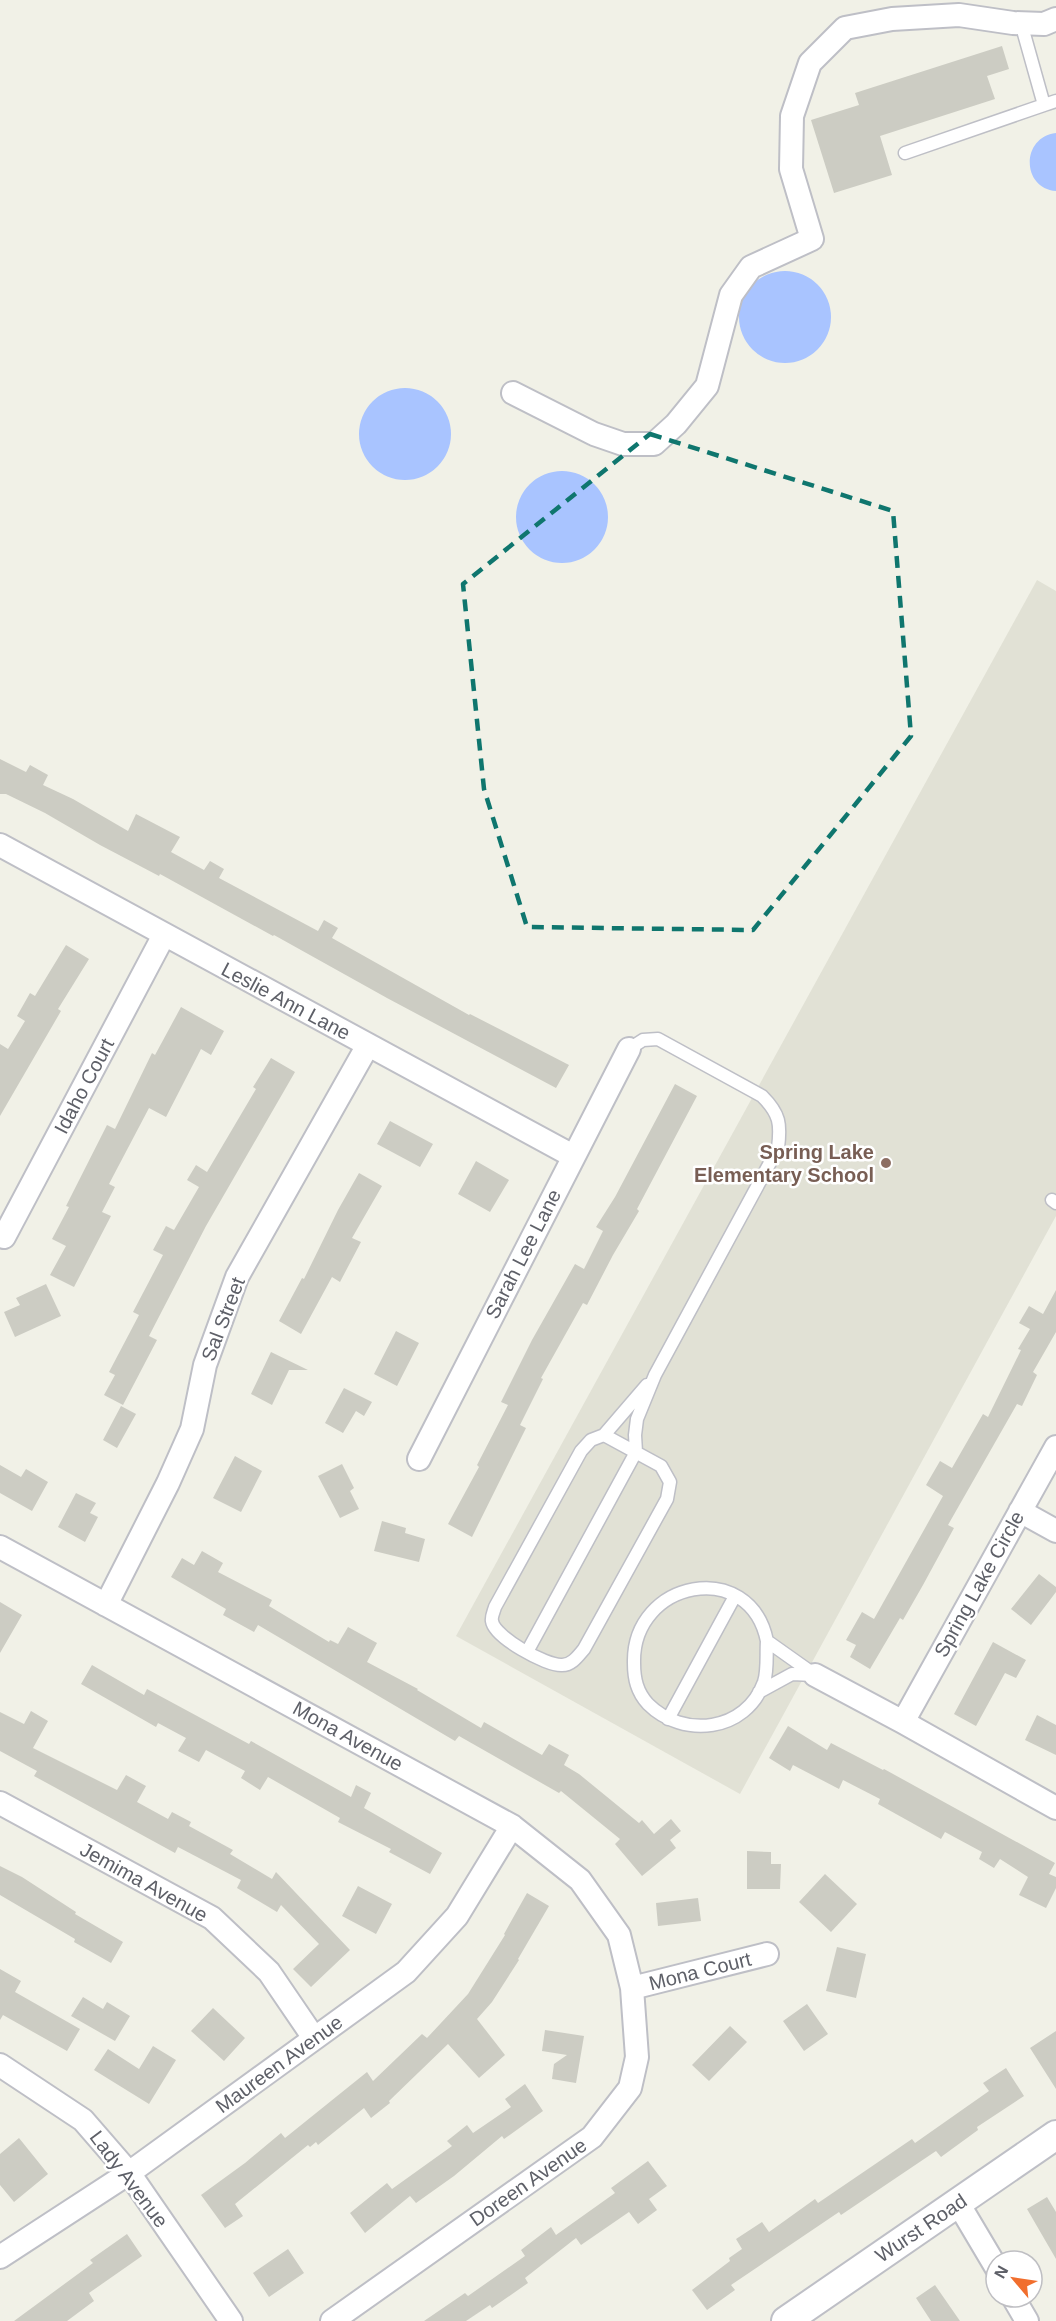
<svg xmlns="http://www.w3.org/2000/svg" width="1056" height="2321" viewBox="0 0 1056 2321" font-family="Arial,sans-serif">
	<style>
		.education { fill: #e1e1d5 }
		.water { fill: #a9c4ff }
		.building { fill: #ccccc3 }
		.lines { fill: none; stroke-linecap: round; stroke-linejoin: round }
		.service-casing { stroke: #bebfc6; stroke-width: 15 }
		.minor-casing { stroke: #bebfc6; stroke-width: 26 }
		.tertiary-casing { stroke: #bebfc6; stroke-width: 32 }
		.service { stroke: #fff; stroke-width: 12 }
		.minor { stroke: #fff; stroke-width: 22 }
		.tertiary { stroke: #fff; stroke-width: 28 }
		.marked { fill: none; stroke: #0f766e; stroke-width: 4.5; stroke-dasharray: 12 8; stroke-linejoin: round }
		.education-dot { fill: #8d6e63; stroke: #fff; stroke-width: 2 }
		.labels { text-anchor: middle; stroke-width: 5; stroke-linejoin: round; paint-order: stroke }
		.street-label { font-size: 20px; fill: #5e6068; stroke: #fff }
		.education-label { font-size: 20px; font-weight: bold; fill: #785e54; stroke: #fff; text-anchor: end }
	</style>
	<rect width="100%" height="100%" fill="#f1f1e7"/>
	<path class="education" d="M 1037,580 L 1056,591 L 1056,1216 L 740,1794 L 456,1636 Z"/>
	<path class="water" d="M 1056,133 L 1056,191 C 1021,188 1021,137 1056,133 Z
		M739 317a46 46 0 1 1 92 0a46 46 0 1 1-92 0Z
		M359 434a46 46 0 1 1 92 0a46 46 0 1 1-92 0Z
		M516 517a46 46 0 1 1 92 0a46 46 0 1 1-92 0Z"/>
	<path class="building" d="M 1002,46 L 1009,69 L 987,76 L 995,99 L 880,136 L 892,175 L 834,193 L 811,120 L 859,105 L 855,93 Z
		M 0,759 L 26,772 L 30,765 L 48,775 L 43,785 L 73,799 L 128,831 L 136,814 L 180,837 L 171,852 L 204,870 L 210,861 L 224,869 L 219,878 L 318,931 L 324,920 L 338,928 L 332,938 L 469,1015 L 470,1014 L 569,1065 L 556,1088 L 387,998 L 274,935 L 273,936 L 160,874 L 159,876 L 100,845 L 45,813 L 6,794 L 0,794 Z
		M 66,945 L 89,959 L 58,1009 L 61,1011 L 0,1116 L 0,1044 L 8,1049 L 25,1021 L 17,1016 L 30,993 L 35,996 Z
		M 181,1007 L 224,1031 L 211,1055 L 201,1049 L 166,1117 L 149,1108 L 109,1184 L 115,1187 L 102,1212 L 111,1216 L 74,1287 L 50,1275 L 66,1246 L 52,1239 L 69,1207 L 66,1206 L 107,1125 L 115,1129 L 152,1053 L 155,1055 Z
		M 271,1058 L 295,1072 L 206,1226 L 149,1336 L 157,1340 L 123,1405 L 104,1395 L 115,1375 L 109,1372 L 139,1315 L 133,1312 L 163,1255 L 153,1250 L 166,1226 L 174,1230 L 199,1187 L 187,1180 L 196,1165 L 207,1172 L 256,1089 L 253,1087 Z
		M 675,1084 L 697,1096 L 637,1209 L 639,1211 L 613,1255 L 587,1305 L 583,1303 L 541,1378 L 543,1379 L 520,1425 L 526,1428 L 472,1537 L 448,1524 L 479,1467 L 477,1465 L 508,1405 L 501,1402 L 532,1340 L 575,1264 L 584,1269 L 603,1231 L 596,1227 L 615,1197 Z
		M 390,1121 L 433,1144 L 420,1167 L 377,1144 Z
		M 476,1161 L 509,1180 L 490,1212 L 458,1194 Z
		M 359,1173 L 382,1186 L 352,1238 L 361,1242 L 340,1282 L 332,1277 L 301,1334 L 279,1321 L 302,1278 L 304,1279 L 338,1210 Z
		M 46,1284 L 61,1316 L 15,1337 L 4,1312 L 20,1305 L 16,1298 Z
		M 1056,1290 L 1056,1332 L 1033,1372 L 1037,1375 L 1022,1406 L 1017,1404 L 948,1525 L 954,1528 L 923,1585 L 903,1620 L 900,1618 L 870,1669 L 850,1657 L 856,1645 L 846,1640 L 862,1612 L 874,1619 L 943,1496 L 926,1485 L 940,1461 L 952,1468 L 983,1414 L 988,1417 L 1021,1350 L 1018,1349 L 1030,1329 L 1019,1323 L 1029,1306 L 1043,1314 Z
		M 396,1331 L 419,1343 L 397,1386 L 374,1374 Z
		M 271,1352 L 308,1370 L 289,1370 L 272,1405 L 251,1394 Z
		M 344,1388 L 372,1402 L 364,1416 L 356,1411 L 343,1433 L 325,1423 Z
		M 121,1406 L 136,1414 L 117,1448 L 103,1440 Z
		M 235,1456 L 262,1471 L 241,1512 L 213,1498 Z
		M 342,1464 L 354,1488 L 350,1491 L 359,1509 L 340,1518 L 318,1476 Z
		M 0,1465 L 21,1477 L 26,1469 L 48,1482 L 32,1511 L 0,1493 Z
		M 76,1493 L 96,1503 L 90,1513 L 98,1517 L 85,1542 L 58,1527 Z
		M 382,1521 L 406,1528 L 405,1533 L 425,1539 L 419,1562 L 374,1551 Z
		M 202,1551 L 223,1563 L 218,1572 L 272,1600 L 269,1606 L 329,1642 L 330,1640 L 338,1644 L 348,1627 L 377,1643 L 367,1662 L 418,1689 L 417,1690 L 481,1728 L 484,1722 L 542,1755 L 549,1744 L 569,1755 L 564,1765 L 579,1774 L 639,1823 L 642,1820 L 654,1834 L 671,1819 L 681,1831 L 670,1840 L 676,1848 L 642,1876 L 615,1844 L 620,1839 L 561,1791 L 559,1793 L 459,1736 L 455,1741 L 258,1625 L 254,1632 L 223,1615 L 226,1609 L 171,1577 L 182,1558 L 194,1565 Z
		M 1039,1574 L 1056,1587 L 1056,1592 L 1031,1625 L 1011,1609 Z
		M 0,1602 L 22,1615 L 0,1653 Z
		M 993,1642 L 1026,1660 L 1016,1678 L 1005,1673 L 976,1726 L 954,1714 Z
		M 92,1665 L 144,1695 L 147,1689 L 249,1744 L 251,1741 L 351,1797 L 356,1785 L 371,1793 L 364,1808 L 442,1853 L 430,1874 L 389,1852 L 391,1849 L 338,1822 L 340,1818 L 268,1777 L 260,1790 L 241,1778 L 245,1771 L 206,1750 L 199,1762 L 178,1751 L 186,1738 L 158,1723 L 156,1727 L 81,1684 Z
		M 31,1711 L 48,1721 L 33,1748 L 117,1790 L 126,1775 L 146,1786 L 137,1802 L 168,1819 L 172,1812 L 191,1822 L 189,1826 L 233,1850 L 230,1854 L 272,1879 L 276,1872 L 350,1950 L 311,1987 L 293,1969 L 319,1944 L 281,1905 L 277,1912 L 237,1888 L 241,1880 L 178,1847 L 175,1853 L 34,1776 L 37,1771 L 0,1751 L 0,1712 L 24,1724 Z
		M 1037,1715 L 1056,1725 L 1056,1755 L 1025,1740 Z
		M 788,1726 L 827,1750 L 831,1743 L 883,1770 L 884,1769 L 1055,1863 L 1049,1874 L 1056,1877 L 1056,1888 L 1046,1908 L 1019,1895 L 1028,1877 L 1000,1859 L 994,1868 L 979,1859 L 982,1852 L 945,1832 L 941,1839 L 878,1804 L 880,1799 L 843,1780 L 839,1789 L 793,1765 L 790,1771 L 769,1758 Z
		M 747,1851 L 771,1852 L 771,1864 L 781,1864 L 780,1889 L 747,1889 Z
		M 0,1866 L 22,1877 L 76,1912 L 75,1914 L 123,1942 L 111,1963 L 74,1942 L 75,1939 L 0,1895 Z
		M 825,1874 L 857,1904 L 831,1932 L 799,1902 Z
		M 358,1886 L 392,1904 L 376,1934 L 342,1916 Z
		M 527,1893 L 549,1906 L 518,1959 L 519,1960 L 492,2002 L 477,2019 L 505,2055 L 479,2078 L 448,2044 L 389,2101 L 390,2103 L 371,2118 L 364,2108 L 318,2145 L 316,2142 L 310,2147 L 308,2145 L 235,2204 L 243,2216 L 225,2228 L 201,2195 L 245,2163 L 281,2133 L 285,2138 L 367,2072 L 373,2081 L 422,2034 L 427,2038 L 468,1994 L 505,1935 L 504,1934 Z
		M 698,1898 L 701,1921 L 658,1926 L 656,1903 Z
		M 837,1947 L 866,1954 L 856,1998 L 826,1991 Z
		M 0,1969 L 21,1981 L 15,1992 L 80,2029 L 67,2051 L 3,2015 L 0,2020 Z
		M 83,1997 L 103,2009 L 107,2002 L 130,2016 L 115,2041 L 71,2016 Z
		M 807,2004 L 828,2034 L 804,2051 L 783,2021 Z
		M 213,2008 L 245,2038 L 224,2061 L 191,2031 Z
		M 730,2026 L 747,2042 L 709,2081 L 692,2065 Z
		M 545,2030 L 584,2036 L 576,2083 L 552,2079 L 554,2064 L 567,2055 L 542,2051 Z
		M 1056,2031 L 1056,2089 L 1030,2048 Z
		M 153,2046 L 176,2060 L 149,2104 L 94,2070 L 108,2049 L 139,2069 Z
		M 1006,2068 L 1024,2096 L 977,2127 L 978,2130 L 941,2157 L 936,2151 L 841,2215 L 839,2212 L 731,2285 L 735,2290 L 707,2310 L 692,2290 L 730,2261 L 729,2258 L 742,2249 L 736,2239 L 762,2222 L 769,2232 L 815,2199 L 818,2203 L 912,2139 L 915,2143 L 989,2091 L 983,2083 Z
		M 525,2084 L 543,2111 L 504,2139 L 502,2136 L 454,2176 L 416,2203 L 410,2196 L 365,2233 L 350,2213 L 387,2183 L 392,2189 L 452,2146 L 447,2141 L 467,2125 L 473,2133 L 511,2107 L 505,2099 Z
		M 19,2138 L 48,2174 L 14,2202 L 0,2185 L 0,2154 Z
		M 648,2161 L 667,2186 L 649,2199 L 657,2210 L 638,2224 L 629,2212 L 581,2245 L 576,2238 L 525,2278 L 528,2283 L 492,2308 L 490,2305 L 466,2321 L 424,2321 L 465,2293 L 468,2296 L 525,2256 L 521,2250 L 551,2227 L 556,2235 L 615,2193 L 611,2188 Z
		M 1047,2197 L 1056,2212 L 1056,2259 L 1027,2209 Z
		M 127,2234 L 142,2256 L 89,2293 L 94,2301 L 67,2321 L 14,2321 L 93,2263 L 90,2260 Z
		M 288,2249 L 304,2273 L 269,2297 L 253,2273 Z
		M 935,2285 L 960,2321 L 931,2321 L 916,2298 Z"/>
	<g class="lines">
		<g class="service-casing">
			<path id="service" d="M 1021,23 L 1044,105 L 1056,101
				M 905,153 L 1044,105
				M 1052,1200 L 1056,1203
				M 604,1435 L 661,1466 L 670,1482 L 667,1499 L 584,1649 C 578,1656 572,1665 562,1665 C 546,1666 494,1637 492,1621 C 491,1617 494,1611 495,1607 L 581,1451 L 591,1440 L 604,1435 L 647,1385
				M 767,1641 C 766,1654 768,1670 764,1682 C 746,1732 683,1739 648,1704 C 637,1692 634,1679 634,1663 C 632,1580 750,1557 767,1641 L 815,1675
				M 527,1652 L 636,1452 L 635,1435 L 637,1419 L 655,1375 L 778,1148 C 781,1124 780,1114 762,1096 L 658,1039 L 643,1040 L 629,1049
				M 759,1692 L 792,1674 L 814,1675
				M 668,1719 L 735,1596"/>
		</g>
		<g class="minor-casing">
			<path id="minor" d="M 513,393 L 594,434 L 623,444 L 654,444 L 676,424 L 707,386 L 731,295 L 751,267 L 812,239 L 791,169 L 792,116 L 810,63 L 845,28 L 892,19 L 959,15 L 1013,23 L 1044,24 L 1056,19
				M 0,845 L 573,1156
				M 4,1237 L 164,935
				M 419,1459 L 629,1049
				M 1020,1511 L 1056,1531
				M 0,1547 L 512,1826 L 580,1880 L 619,1935 L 632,1988 L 637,2057 L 630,2088 L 592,2137 L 332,2321
				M 106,1605 L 168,1483 L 192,1429 L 205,1365 L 237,1277 L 368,1045
				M 815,1675 L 903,1722 L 1056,1808
				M 903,1722 L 1056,1447
				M 0,1803 L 212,1918 L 269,1972 L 314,2038
				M 632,1988 L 767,1954
				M 0,2065 L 83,2120 L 129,2173 L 231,2321
				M 958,2203 L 996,2267
				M 0,2257 L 129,2173 L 406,1972 L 457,1916 L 512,1826
				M 1013,2297 L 1027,2321"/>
		</g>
		<g class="tertiary-casing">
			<path id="tertiary" d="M 786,2321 L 1056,2135"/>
		</g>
		<use href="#service" class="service"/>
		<use href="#minor" class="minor"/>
		<use href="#tertiary" class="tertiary"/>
	</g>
	<path class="marked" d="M 650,434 L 893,511 L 911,736 L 753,930 L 527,927 L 484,789 L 463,584 Z"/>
	<circle class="education-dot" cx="886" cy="1163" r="6"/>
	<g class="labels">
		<g class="street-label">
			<text transform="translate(286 1001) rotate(28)" y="7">Leslie Ann Lane</text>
			<text transform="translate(84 1086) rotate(-62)" y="7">Idaho Court</text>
			<text transform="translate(523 1254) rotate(-63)" y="7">Sarah Lee Lane</text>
			<text transform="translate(223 1319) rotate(-69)" y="7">Sal Street</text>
			<text transform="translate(979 1584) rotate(-61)" y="7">Spring Lake Circle</text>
			<text transform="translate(348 1736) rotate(29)" y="7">Mona Avenue</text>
			<text transform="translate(144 1882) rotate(29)" y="7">Jemima Avenue</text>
			<text transform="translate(700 1971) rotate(-14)" y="7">Mona Court</text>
			<text transform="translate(279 2064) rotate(-36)" y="7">Maureen Avenue</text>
			<text transform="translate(129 2179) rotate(53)" y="7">Lady Avenue</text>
			<text transform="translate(528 2182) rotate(-35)" y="7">Doreen Avenue</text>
			<text transform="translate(921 2228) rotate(-34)" y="7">Wurst Road</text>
		</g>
		<g class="education-label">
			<text x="874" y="1159">Spring Lake<tspan x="874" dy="23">Elementary School</tspan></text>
		</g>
	</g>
	<g transform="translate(1014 2279) rotate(299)"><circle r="28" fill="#ffffff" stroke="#bfbfc3" stroke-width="1.5"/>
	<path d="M0-4.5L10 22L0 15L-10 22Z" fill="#f16e2d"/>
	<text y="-9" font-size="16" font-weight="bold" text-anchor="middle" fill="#5e6068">N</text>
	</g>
</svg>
